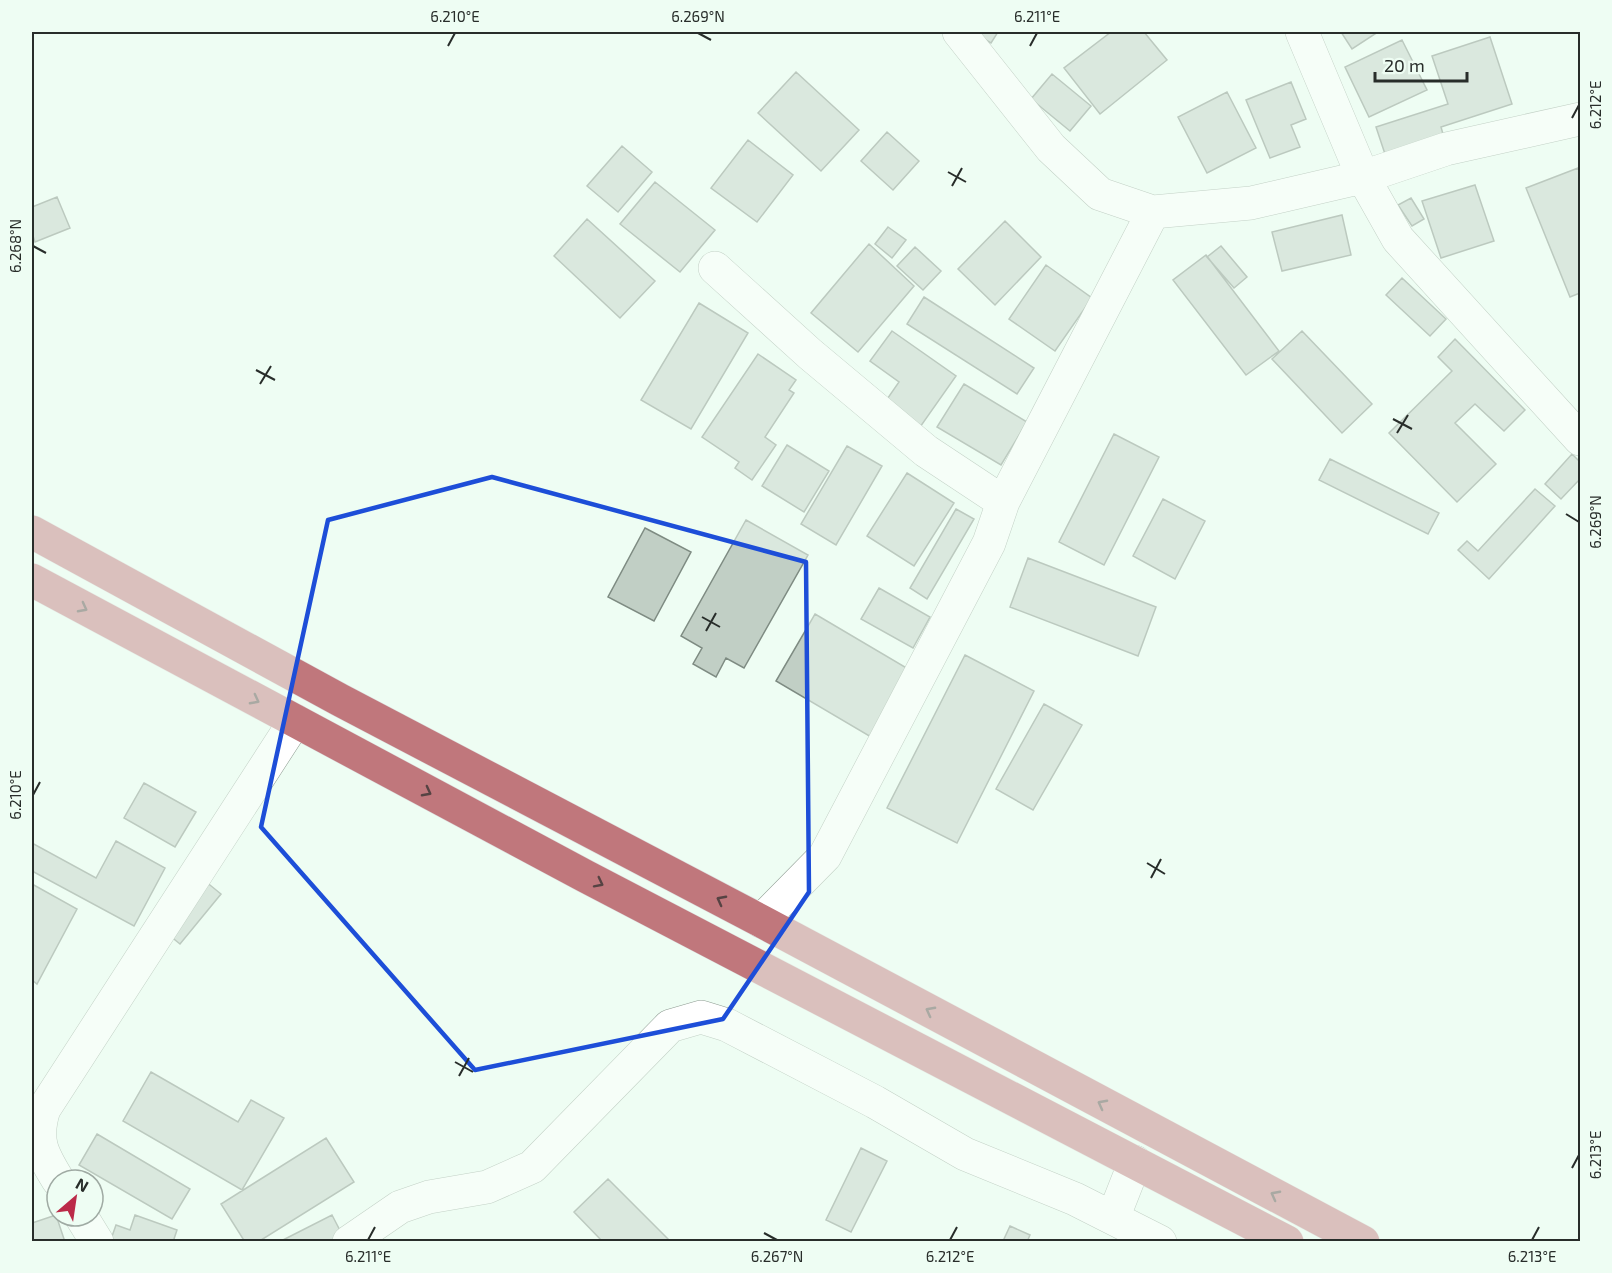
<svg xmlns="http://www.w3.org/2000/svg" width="1612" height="1273" viewBox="0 0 1612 1273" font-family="'Exo 2',sans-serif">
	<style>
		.building { fill: #c1cfc5; stroke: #7e8b82; stroke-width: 1.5 }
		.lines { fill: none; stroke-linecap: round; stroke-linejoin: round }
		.minor-casing { stroke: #8e9c92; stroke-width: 34 }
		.highway-casing { stroke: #ddd; stroke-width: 34 }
		.minor { stroke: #fff; stroke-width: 33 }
		.highway { stroke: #c0777c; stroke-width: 33 }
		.oneway { stroke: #564343 }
		.marked { fill: none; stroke: #1d4ed8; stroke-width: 4.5; stroke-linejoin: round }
		.ticks { fill: none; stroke: #282d2a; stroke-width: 2 }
		.neatline { fill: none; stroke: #282d2a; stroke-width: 2 }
		.ticks-label { font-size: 15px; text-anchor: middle; fill: #282d2a }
	</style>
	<rect width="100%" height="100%" fill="#eefdf3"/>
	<path class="building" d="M 972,32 L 998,32 L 991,43 Z
		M 1111,32 L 1144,32 L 1167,60 L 1100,114 L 1064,68 Z
		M 1341,32 L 1378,32 L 1352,49 Z
		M 1490,37 L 1512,104 L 1441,127 L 1445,141 L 1387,160 L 1376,127 L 1448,104 L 1432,56 Z
		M 1402,40 L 1427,90 L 1369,117 L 1345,67 Z
		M 796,72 L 859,130 L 821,171 L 758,113 Z
		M 1052,74 L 1091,106 L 1070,131 L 1031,99 Z
		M 1291,82 L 1306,119 L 1291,125 L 1300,147 L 1270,158 L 1246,100 Z
		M 1227,92 L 1256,148 L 1207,173 L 1178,117 Z
		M 887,132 L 919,161 L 893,190 L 861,161 Z
		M 748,140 L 793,175 L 757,222 L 711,188 Z
		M 622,146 L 652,172 L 618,212 L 587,186 Z
		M 1578,168 L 1580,173 L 1580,293 L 1570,297 L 1526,188 Z
		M 655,182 L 715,230 L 680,272 L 620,224 Z
		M 1475,185 L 1494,241 L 1441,258 L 1422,201 Z
		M 57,197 L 70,228 L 35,242 L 32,233 L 32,207 Z
		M 1411,198 L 1424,219 L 1412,226 L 1398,205 Z
		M 1342,215 L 1351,255 L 1282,271 L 1272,232 Z
		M 587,219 L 655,281 L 620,318 L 554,256 Z
		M 1005,221 L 1041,257 L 995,305 L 958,269 Z
		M 888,227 L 906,240 L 892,258 L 875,244 Z
		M 869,244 L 914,286 L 858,352 L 811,313 Z
		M 1221,246 L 1247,277 L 1234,288 L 1207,257 Z
		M 915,247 L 941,271 L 923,290 L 897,266 Z
		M 1206,255 L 1279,351 L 1246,375 L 1173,280 Z
		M 1046,265 L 1092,298 L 1055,351 L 1009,319 Z
		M 1402,278 L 1446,319 L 1430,336 L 1386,295 Z
		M 924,297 L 1034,368 L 1017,394 L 907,324 Z
		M 699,303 L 748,333 L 691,429 L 641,400 Z
		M 892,331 L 956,376 L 918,430 L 883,405 L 899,382 L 870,361 Z
		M 1302,331 L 1372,404 L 1342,433 L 1272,359 Z
		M 1455,339 L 1525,410 L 1504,431 L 1475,404 L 1455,423 L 1496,464 L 1457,502 L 1389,433 L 1452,371 L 1438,357 Z
		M 758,354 L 796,380 L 789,390 L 794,393 L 765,437 L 776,445 L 752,480 L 735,468 L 739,462 L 702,437 Z
		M 964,384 L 1027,422 L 1001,465 L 937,427 Z
		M 1114,434 L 1159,457 L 1104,565 L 1059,542 Z
		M 787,445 L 829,471 L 804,512 L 762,486 Z
		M 847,446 L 882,466 L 836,545 L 801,524 Z
		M 1572,454 L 1580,462 L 1580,479 L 1561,499 L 1545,484 Z
		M 1330,459 L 1439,513 L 1428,534 L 1319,480 Z
		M 907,473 L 954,503 L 914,566 L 867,536 Z
		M 1535,489 L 1555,506 L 1489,579 L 1458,550 L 1467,541 L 1478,551 Z
		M 1163,499 L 1205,521 L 1175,579 L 1133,556 Z
		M 956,509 L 974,519 L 927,599 L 910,588 Z
		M 746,520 L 808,555 L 744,668 L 726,658 L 716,677 L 693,664 L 702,648 L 681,636 Z
		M 645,528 L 691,552 L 654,621 L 608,597 Z
		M 1028,558 L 1156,607 L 1138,656 L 1010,607 Z
		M 879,588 L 930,617 L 913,648 L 861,619 Z
		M 815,614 L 910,670 L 871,737 L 776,681 Z
		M 965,655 L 1034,691 L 957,843 L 887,808 Z
		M 1044,704 L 1082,725 L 1033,810 L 996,789 Z
		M 144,783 L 196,812 L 175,847 L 124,818 Z
		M 116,841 L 165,868 L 134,926 L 32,871 L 32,843 L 96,878 Z
		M 194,872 L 221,894 L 180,944 L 153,922 Z
		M 32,884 L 77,909 L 37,984 L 32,980 Z
		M 151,1072 L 238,1122 L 251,1100 L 284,1118 L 242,1190 L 123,1121 Z
		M 97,1134 L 190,1189 L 172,1219 L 79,1165 Z
		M 326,1138 L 354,1182 L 258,1242 L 245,1242 L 221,1204 Z
		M 861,1148 L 887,1161 L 851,1232 L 826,1220 Z
		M 608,1179 L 671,1242 L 603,1242 L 574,1212 Z
		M 56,1215 L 65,1242 L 32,1242 L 32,1223 Z
		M 135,1215 L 177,1230 L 173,1242 L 110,1242 L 116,1225 L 130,1230 Z
		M 332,1215 L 346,1242 L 279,1242 Z
		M 1010,1226 L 1030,1235 L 1027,1242 L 1009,1242 L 1004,1239 Z"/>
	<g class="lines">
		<g class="minor-casing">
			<path id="minor" d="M 959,32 L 1051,148 L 1100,194 L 1153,212 L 1251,203 L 1363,177 L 1446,149 L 1580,119
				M 1302,32 L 1363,177 L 1398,239 L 1580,439
				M 715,268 L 810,354 L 926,451 L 1003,502
				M 761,921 L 825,856 L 989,543 L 1003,502 L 1153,212
				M 58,1180 C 42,1154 34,1140 44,1109 L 295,721
				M 81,1216 L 97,1242
				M 1113,1218 L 1135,1162
				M 349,1242 L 400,1207 L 429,1197 L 487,1187 L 532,1167 L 670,1026 L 701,1017 L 727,1025 L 875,1102 L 965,1154 L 1075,1199 L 1160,1242"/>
		</g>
		<g class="highway-casing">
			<path id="highway" d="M 32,532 L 340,700 L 761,921 L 1363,1242
				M 32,580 L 585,876 L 1287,1242"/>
		</g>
		<use href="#minor" class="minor"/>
		<use href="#highway" class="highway"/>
	</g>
	<defs><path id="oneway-chevron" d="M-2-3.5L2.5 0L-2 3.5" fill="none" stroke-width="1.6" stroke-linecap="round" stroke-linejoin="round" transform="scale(1.5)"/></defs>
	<g class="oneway">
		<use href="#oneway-chevron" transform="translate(83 608) rotate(28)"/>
		<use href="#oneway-chevron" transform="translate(255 700) rotate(28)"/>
		<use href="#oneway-chevron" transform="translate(427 792) rotate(28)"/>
		<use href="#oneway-chevron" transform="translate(599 883) rotate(27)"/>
		<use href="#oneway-chevron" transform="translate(721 900) rotate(-152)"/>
		<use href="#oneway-chevron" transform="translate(930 1011) rotate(-152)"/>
		<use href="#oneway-chevron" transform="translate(1102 1104) rotate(-152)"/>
		<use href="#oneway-chevron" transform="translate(1275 1195) rotate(-152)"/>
	</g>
	<path d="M0 0H1612V1273H0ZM 492,477 L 806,562 L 809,892 L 723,1019 L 475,1070 L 261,827 L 328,520 Z" fill="#eefdf3" fill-opacity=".55" fill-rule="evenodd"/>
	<path class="marked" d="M 492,477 L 806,562 L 809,892 L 723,1019 L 475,1070 L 261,827 L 328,520 Z"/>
	<path class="ticks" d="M 698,33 L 711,40M 448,46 L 455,33M 1030,46 L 1037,33M 1572,118 L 1579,105M 948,172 L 966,182M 952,186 L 962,168M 33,246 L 46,253M 256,370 L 275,380M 260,384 L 271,366M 1393,419 L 1412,429M 1397,433 L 1408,415M 1566,514 L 1579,522M 702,617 L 720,627M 706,631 L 716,613M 33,795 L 40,782M 1147,863 L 1165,874M 1151,878 L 1161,859M 455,1062 L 473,1072M 459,1076 L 469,1058M 1572,1168 L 1579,1155M 764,1233 L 777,1240M 368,1240 L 375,1227M 950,1240 L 957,1227M 1532,1240 L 1539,1227"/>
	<rect width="1612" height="1273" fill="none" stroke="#eefdf3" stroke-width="66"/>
	<g transform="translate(75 1198) rotate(29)"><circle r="28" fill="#eefdf3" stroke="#9faaa3" stroke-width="1.5"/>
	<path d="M0-4.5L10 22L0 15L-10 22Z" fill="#bb2a48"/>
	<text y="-9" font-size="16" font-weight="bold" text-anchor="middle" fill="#282d2a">N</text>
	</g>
	<path d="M1375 72v9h92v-9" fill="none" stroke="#282d2a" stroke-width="3"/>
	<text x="1384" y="72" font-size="18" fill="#282d2a" stroke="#eefdf3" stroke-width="4.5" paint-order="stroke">20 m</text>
	<rect x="33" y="33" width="1546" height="1207" class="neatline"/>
	<g class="ticks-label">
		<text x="455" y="22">6.210°E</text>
		<text x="698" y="22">6.269°N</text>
		<text x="1037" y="22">6.211°E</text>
		<text transform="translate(1596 105) rotate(-90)" y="5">6.212°E</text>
		<text transform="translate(16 246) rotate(-90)" y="5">6.268°N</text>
		<text transform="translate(1596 522) rotate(-90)" y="5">6.269°N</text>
		<text transform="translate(16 795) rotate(-90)" y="5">6.210°E</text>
		<text transform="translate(1596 1155) rotate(-90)" y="5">6.213°E</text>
		<text x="368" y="1262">6.211°E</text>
		<text x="777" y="1262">6.267°N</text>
		<text x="950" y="1262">6.212°E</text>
		<text x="1532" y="1262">6.213°E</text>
	</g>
</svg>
